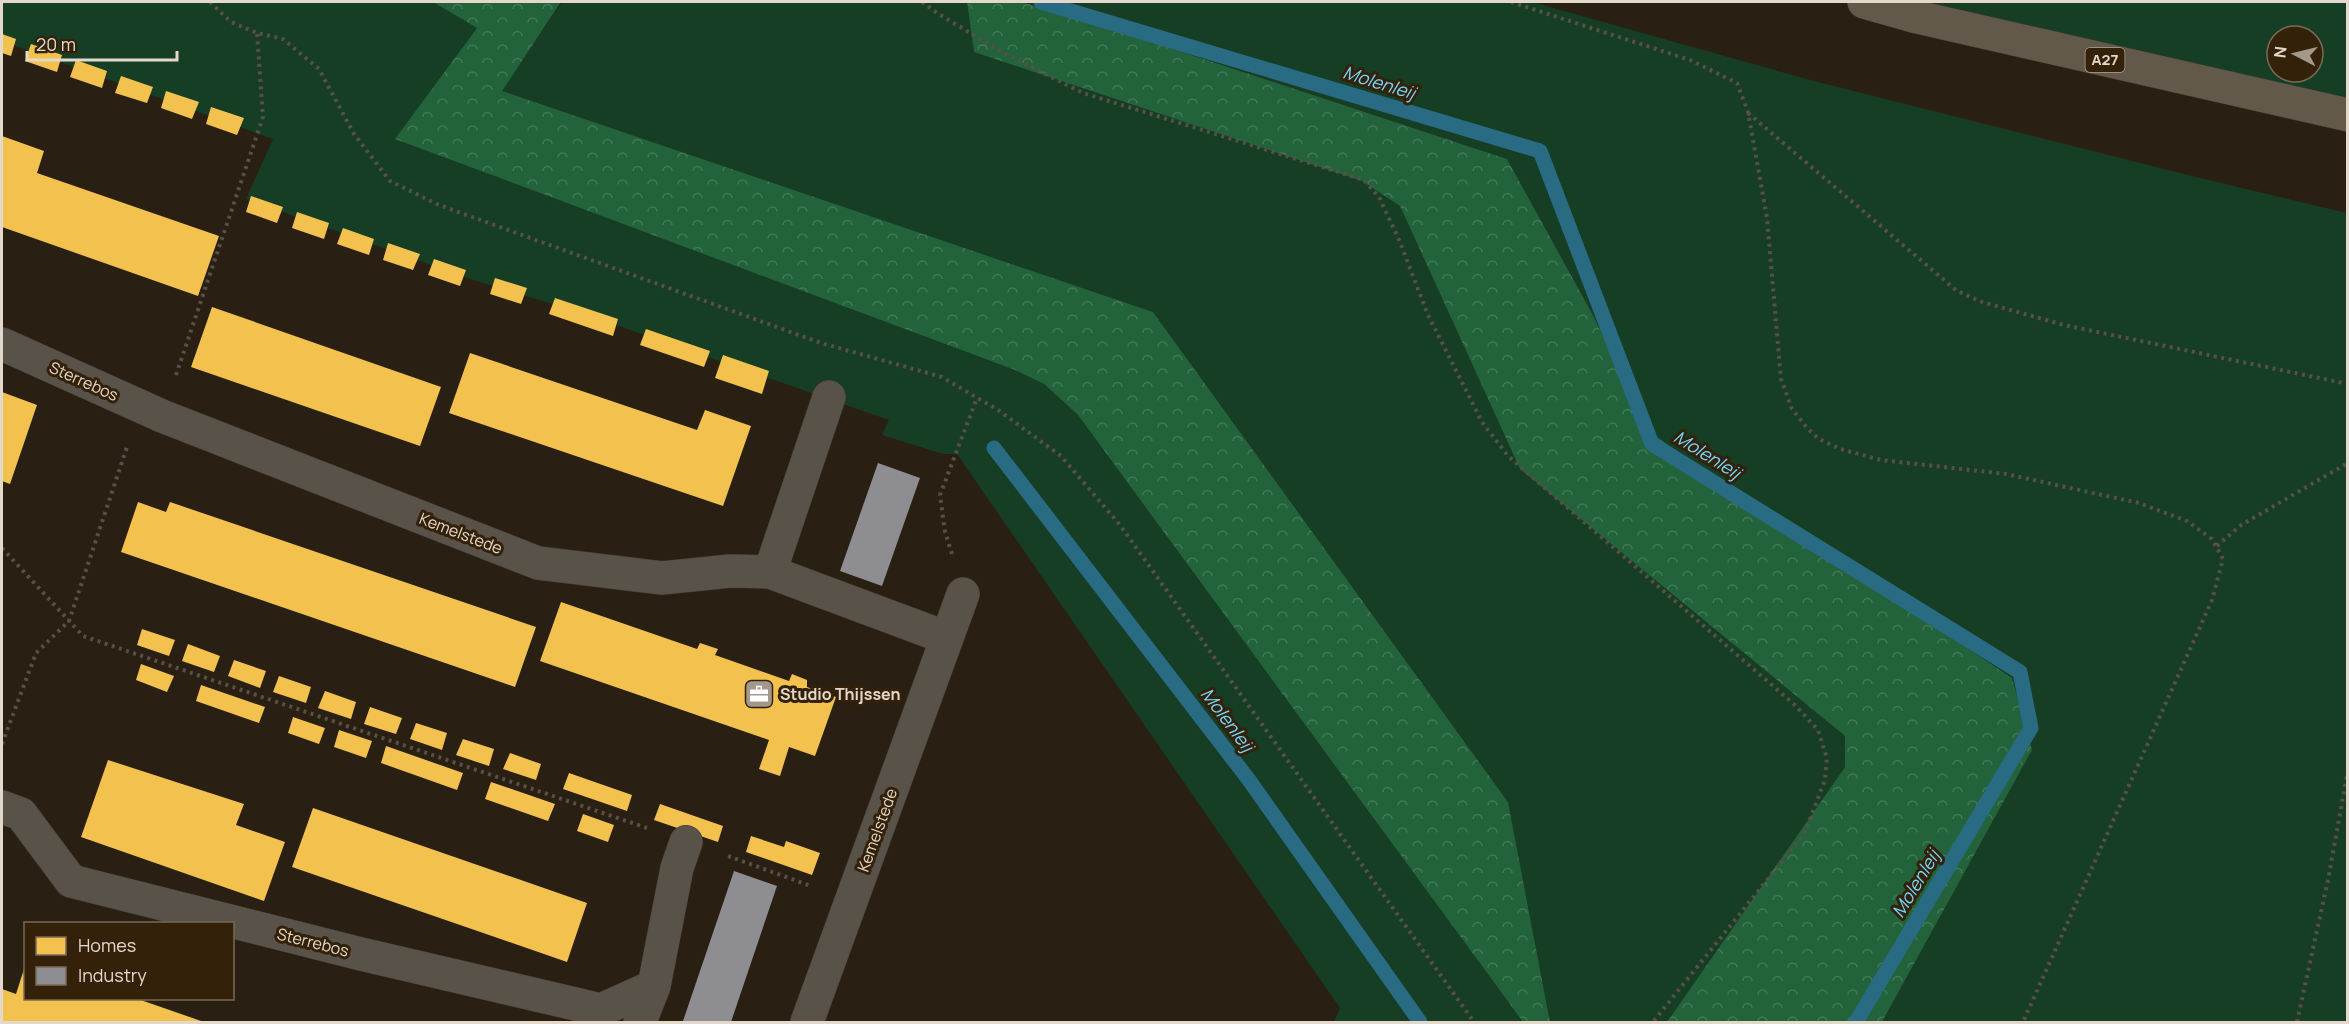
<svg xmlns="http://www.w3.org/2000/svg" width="2349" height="1024" viewBox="0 0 2349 1024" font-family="Manrope,sans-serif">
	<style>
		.grass { fill: #163e24; fill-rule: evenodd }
		.forest { fill: url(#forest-crowns) }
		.homes { fill: #f2c14e }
		.industry { fill: #8d8d92 }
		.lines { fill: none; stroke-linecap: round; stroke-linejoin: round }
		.stream { stroke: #286b82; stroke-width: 15 }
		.minor-casing { stroke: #443c34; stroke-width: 34 }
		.highway-casing { stroke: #443c34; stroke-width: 34 }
		.path { stroke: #585048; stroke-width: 4; stroke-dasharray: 3 4.5; stroke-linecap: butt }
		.minor { stroke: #595249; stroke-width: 33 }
		.highway { stroke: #62594b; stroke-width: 33 }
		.labels { text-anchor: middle; stroke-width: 6; stroke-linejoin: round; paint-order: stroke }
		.shield { fill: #332109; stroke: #afa190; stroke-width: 1.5 }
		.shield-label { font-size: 15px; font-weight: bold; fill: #e4d8ca }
		.street-label { font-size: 16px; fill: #e4d8ca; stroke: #332109 }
		.poi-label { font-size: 16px; font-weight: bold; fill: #e4d8ca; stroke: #332109; text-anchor: start }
		.water-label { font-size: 18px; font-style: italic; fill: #75d7fd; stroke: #332109 }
	</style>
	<defs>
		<pattern id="forest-crowns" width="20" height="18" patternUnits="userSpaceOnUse" patternTransform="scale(1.5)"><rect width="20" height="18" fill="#22633b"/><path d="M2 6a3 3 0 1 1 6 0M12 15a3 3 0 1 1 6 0" fill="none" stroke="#427956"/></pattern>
	</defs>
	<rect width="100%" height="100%" fill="#292013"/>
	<path class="grass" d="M 2,2 L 433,2 L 477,28 L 396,139 L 1015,370 L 1044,384 L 1078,415 L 1523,1022 L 1334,1022 L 1340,1008 L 957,454 L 943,454 L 882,435 L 889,420 L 576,311 L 470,279 L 246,199 L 273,139 L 2,41 Z
		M 562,2 L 967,2 L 974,52 L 1362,181 L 1400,206 L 1520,469 L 1845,736 L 1845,767 L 1667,1022 L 1550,1022 L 1508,802 L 1153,312 L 501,91 Z
		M 1022,2 L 1532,2 L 1810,80 L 2188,175 L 2347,213 L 2347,1022 L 1882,1022 L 2032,750 L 1801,537 L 1647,430 L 1594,317 L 1507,159 L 1134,36 Z
		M 1917,2 L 2347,2 L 2347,108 ZM 2277,36 L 2313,36 L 2313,72 L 2277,72 Z"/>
	<path class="forest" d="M 433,2 L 561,2 L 502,91 L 1153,312 L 1508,802 L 1550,1022 L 1523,1022 L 1078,415 L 1044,384 L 1015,370 L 395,139 L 477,28 Z
		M 967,2 L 1022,2 L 1134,36 L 1507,159 L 1594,317 L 1647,430 L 1801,537 L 2012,678 L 2032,750 L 1882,1022 L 1667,1022 L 1845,767 L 1845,736 L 1520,469 L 1400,206 L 1362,181 L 974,52 Z"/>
	<path class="homes" d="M 2,34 L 16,39 L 11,56 L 2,53 Z
		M 31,44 L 62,55 L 57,72 L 25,61 Z
		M 76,60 L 107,71 L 102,88 L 70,77 Z
		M 121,76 L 153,87 L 147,103 L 115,93 Z
		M 166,91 L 199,102 L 192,119 L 161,108 Z
		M 211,107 L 244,118 L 237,135 L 206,124 Z
		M 2,136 L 44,151 L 37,173 L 219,236 L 198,296 L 2,227 Z
		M 251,196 L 283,207 L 277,223 L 246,212 Z
		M 297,212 L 329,223 L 324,239 L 292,228 Z
		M 343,228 L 374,239 L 369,255 L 337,244 Z
		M 388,243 L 420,254 L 413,270 L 383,260 Z
		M 434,259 L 466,270 L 460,286 L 428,275 Z
		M 495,278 L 527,288 L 521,304 L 490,294 Z
		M 555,298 L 618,319 L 613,336 L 549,314 Z
		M 212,307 L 441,387 L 420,446 L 191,367 Z
		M 646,329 L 710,351 L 704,367 L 640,345 Z
		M 470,353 L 697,430 L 705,410 L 751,426 L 723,506 L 449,413 Z
		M 723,355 L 769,371 L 762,394 L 715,378 Z
		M 2,392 L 37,405 L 10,484 L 2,481 Z
		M 138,502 L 166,512 L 170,502 L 536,627 L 515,687 L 121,552 Z
		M 561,602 L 697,649 L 700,643 L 718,649 L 715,655 L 789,681 L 792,674 L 807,680 L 807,687 L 836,697 L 815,756 L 789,747 L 780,776 L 759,769 L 769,740 L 540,661 Z
		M 142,629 L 175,640 L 169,656 L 137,645 Z
		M 188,644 L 220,656 L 214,672 L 182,661 Z
		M 234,660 L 266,671 L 260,688 L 228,676 Z
		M 141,664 L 174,676 L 167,692 L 136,680 Z
		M 279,676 L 311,687 L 306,703 L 273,692 Z
		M 201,685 L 265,707 L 259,723 L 196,701 Z
		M 325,691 L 356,702 L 351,719 L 318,708 Z
		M 370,707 L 402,718 L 396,734 L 364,724 Z
		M 293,717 L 325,728 L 319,744 L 288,733 Z
		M 416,723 L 447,733 L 442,750 L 410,739 Z
		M 339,730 L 372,741 L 366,758 L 334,747 Z
		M 463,739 L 494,749 L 489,766 L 456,755 Z
		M 386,746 L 463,773 L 457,790 L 381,763 Z
		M 510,753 L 541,764 L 536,780 L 503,769 Z
		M 108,760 L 244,804 L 236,825 L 285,842 L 264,901 L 81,837 Z
		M 569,773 L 632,795 L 627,811 L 563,789 Z
		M 491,782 L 555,804 L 548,821 L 485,799 Z
		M 660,804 L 723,826 L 718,842 L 654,820 Z
		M 313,808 L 587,903 L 567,962 L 292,867 Z
		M 583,814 L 614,825 L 608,842 L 577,831 Z
		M 751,836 L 784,847 L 786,841 L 820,853 L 812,875 L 746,852 Z
		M 25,966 L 26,998 L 135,998 L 204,1022 L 2,1022 L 2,989 L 16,994 Z"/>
	<path class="industry" d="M 878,463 L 920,478 L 882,586 L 840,571 Z
		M 734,871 L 777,886 L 731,1022 L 687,1022 L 683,1021 Z"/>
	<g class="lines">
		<path class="stream" d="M 1041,2 L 1540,151 L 1652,444 L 2020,672 L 2031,728 L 1856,1022
			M 994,448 L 1249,780 L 1420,1022"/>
		<g class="minor-casing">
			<path id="minor" d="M 2,344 L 162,416 L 538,563 L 662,578 L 730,571 L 770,572 L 947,638
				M 770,572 L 829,397
				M 2,807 L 21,814 L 71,881 L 361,954 L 601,1010 L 654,986
				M 640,1022 L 654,986 L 677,868 L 686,842
				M 807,1022 L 963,594"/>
		</g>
		<g class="highway-casing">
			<path id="highway" d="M 1864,2 L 1917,17 L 2348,115"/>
		</g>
		<path class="path" d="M 210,2 L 231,22 L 257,33 L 283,39 L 319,69 L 354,134 L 390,181 L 439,205 L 821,343 L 942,377 L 998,410 L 1061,456 L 1120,525 L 1474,1022
			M 922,2 L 937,13 L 1002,52 L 1083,93 L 1364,180 L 1379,197 L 1400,242 L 1428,315 L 1482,422 L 1508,456 L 1796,706 L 1818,730 L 1827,758 L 1825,780 L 1804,834 L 1653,1022
			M 1511,2 L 1690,60 L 1737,83 L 1748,112 L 1767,218 L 1781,379 L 1792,409 L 1808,429 L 1819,439 L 1840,449 L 1881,460 L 2006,474 L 2139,503 L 2187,521 L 2212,539 L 2223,559 L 2212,600 L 2023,1022
			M 1748,113 L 1957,291 L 1982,302 L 2064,325 L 2348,384
			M 176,375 L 263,117 L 257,33
			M 2217,546 L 2241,525 L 2348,463
			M 2,548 L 83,636 L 647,828
			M 952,554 L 945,532 L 940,495 L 977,398
			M 2,744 L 36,653 L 69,621 L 127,447
			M 728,856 L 811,886
			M 2297,1022 L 2328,880 L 2348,770"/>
		<use href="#minor" class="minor"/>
		<use href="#highway" class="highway"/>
	</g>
	<defs>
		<g id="office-square" transform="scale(1.5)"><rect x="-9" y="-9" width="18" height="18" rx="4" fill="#a3988a" stroke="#332109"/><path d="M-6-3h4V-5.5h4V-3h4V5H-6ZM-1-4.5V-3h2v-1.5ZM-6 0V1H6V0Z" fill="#fff"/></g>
	</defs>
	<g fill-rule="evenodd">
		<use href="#office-square" x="759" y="694"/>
	</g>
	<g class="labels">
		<rect class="shield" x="2085.5" y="48" width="39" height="24" rx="4.5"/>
		<g class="shield-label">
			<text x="2105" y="65">A27</text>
		</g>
		<g class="street-label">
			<text transform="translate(84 381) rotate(24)" y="6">Sterrebos</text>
			<text transform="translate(461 533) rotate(21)" y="6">Kemelstede</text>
			<text transform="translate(877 830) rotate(-70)" y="6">Kemelstede</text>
			<text transform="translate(313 942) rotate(14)" y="6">Sterrebos</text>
		</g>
		<g class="poi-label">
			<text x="780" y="700">Studio Thijssen</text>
		</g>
		<g class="water-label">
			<text transform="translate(1379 83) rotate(17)" y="6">Molenleij</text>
			<text transform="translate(1707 455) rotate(32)" y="6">Molenleij</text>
			<text transform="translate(1227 720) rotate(53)" y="6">Molenleij</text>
			<text transform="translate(1916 884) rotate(-59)" y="6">Molenleij</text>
		</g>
	</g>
	<rect width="2349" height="1024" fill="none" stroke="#e4d8ca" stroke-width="6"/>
	<rect x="24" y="922" width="210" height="78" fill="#332109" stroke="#7a6a56" stroke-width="1.5"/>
	<rect x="36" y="937" width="30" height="18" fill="#f2c14e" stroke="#7a6a56" stroke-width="1.5"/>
	<text x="78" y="952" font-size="18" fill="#e4d8ca">Homes</text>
	<rect x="36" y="967" width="30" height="18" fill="#8d8d92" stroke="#7a6a56" stroke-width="1.5"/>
	<text x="78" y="982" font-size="18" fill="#e4d8ca">Industry</text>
	<g transform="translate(2295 54) rotate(277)"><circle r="28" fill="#332109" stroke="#7a6a56" stroke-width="1.5"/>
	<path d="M0-4.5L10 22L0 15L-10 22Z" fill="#a3988a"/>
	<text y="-9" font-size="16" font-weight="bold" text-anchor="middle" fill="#e4d8ca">N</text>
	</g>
	<path d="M27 51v9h150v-9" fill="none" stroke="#e4d8ca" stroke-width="3"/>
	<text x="36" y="51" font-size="18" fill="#e4d8ca" stroke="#332109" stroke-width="4.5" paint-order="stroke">20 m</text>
</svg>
